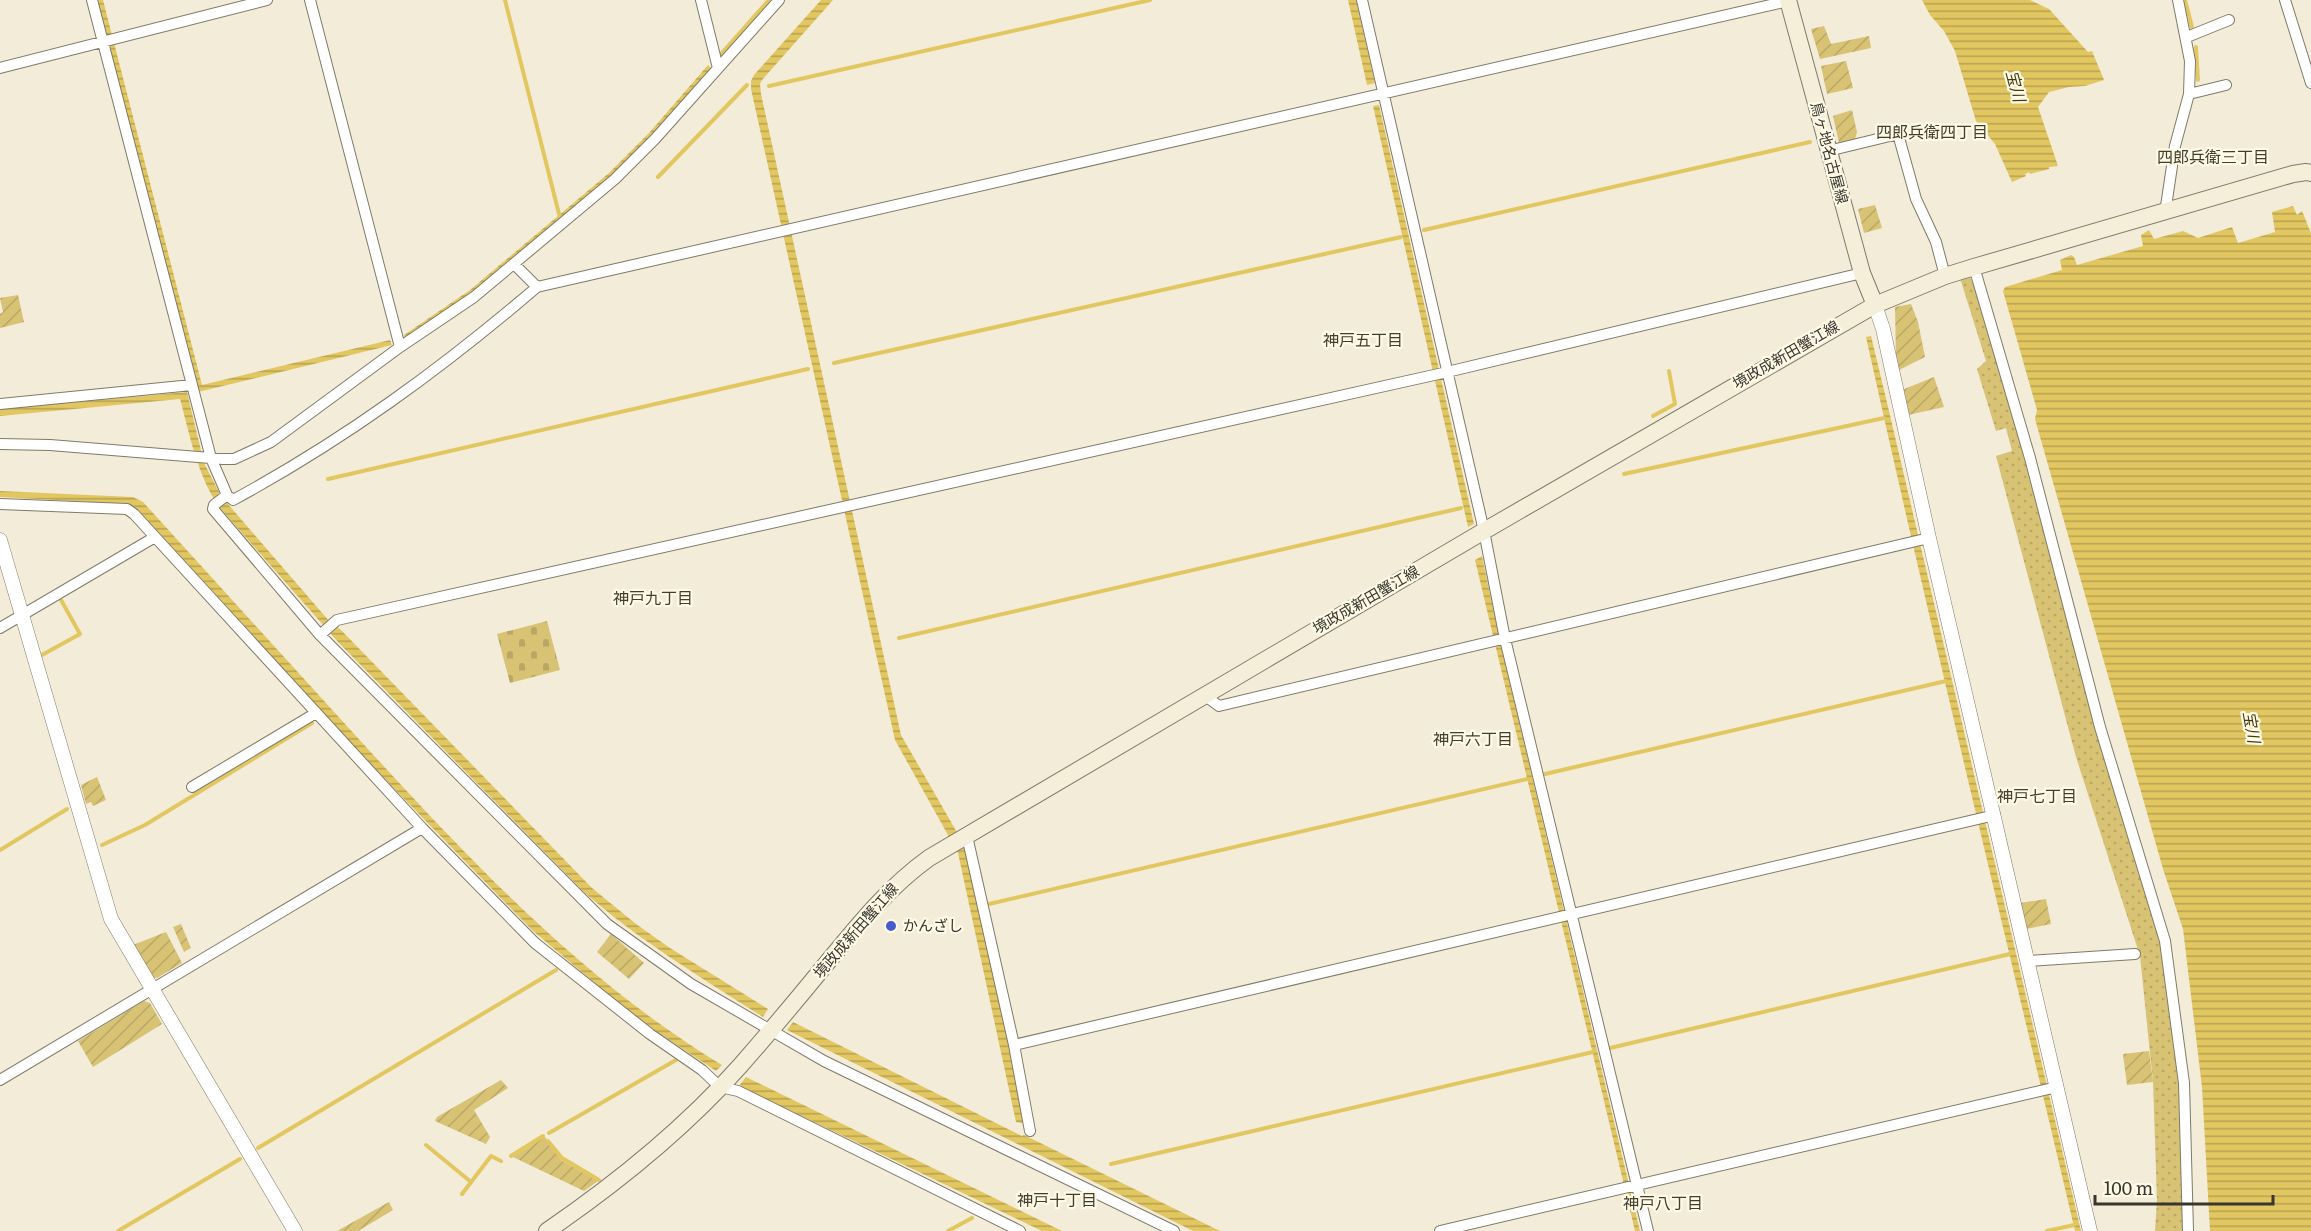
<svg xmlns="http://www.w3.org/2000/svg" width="2311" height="1231" viewBox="0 0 2311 1231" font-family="Literata,'Noto Sans JP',serif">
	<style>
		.grass { fill: url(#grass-dots) }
		.cemetery { fill: url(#cemetery-stones) }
		.garden { fill: url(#garden-furrows) }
		.water { fill: url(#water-rules) }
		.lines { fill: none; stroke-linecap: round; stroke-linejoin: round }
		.stream { stroke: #e2c761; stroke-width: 4 }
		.minor-casing { stroke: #7f7b69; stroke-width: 12 }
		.tertiary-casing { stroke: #7f7b69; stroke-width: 15 }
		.secondary-casing { stroke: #7f7b69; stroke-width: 18 }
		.minor { stroke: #fff; stroke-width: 10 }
		.tertiary { stroke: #fff; stroke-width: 14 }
		.secondary { stroke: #f5efda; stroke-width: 16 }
		.poi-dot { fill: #465ace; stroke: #fffae6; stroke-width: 2 }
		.labels { text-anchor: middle; stroke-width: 4.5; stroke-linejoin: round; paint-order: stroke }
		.street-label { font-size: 15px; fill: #38362f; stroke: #fffae6 }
		.poi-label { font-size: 15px; fill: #38362f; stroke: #fffae6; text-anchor: start }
		.water-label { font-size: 16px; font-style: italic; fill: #463b10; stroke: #fffae6 }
		.neighbourhood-label { font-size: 16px; fill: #423e2e; stroke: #fffae6 }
	</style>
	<defs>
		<pattern id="grass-dots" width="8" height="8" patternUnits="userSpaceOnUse" patternTransform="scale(1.5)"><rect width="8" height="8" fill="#d8c274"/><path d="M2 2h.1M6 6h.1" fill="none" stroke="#baa765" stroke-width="1.8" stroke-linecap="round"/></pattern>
		<pattern id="cemetery-stones" width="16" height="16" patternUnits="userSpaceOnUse" patternTransform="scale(1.5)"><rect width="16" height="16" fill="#d8c274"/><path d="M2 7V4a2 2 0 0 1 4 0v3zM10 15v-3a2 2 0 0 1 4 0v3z" fill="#baa765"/></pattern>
		<pattern id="garden-furrows" width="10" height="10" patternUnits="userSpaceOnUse" patternTransform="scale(1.5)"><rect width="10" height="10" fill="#d8c274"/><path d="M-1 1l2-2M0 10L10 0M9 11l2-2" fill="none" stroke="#baa765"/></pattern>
		<pattern id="water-rules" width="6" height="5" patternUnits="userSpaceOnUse" patternTransform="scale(1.5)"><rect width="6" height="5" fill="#e2c761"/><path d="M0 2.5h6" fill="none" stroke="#b8a250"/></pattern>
	</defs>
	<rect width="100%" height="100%" fill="#f2ecd9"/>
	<path class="grass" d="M 1968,275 L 1976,288 L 2012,413 L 2096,727 L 2154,912 L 2164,961 L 2183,1124 L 2185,1231 L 2155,1231 L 2157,1200 L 2153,1082 L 2140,956 L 2076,757 L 1996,456 L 2012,451 L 2006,428 L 1996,431 L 1977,369 L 1986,361 L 1960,278 Z"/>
	<path class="cemetery" d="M 547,621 L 560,670 L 510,683 L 497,634 Z"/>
	<path class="garden" d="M 1824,26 L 1831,44 L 1869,36 L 1871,48 L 1820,59 L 1811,29 Z
		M 1846,61 L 1853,88 L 1827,94 L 1821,66 Z
		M 1852,110 L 1857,132 L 1855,139 L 1839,143 L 1833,116 Z
		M 1875,205 L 1882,228 L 1864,233 L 1858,209 Z
		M 18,295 L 24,322 L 0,328 L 0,314 L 3,312 L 0,298 Z
		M 1911,304 L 1918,322 L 1925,357 L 1899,370 L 1896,359 L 1895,307 Z
		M 1934,377 L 1944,407 L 1908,415 L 1902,390 Z
		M 97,777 L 106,800 L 93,806 L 91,802 L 86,804 L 81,785 Z
		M 2046,899 L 2051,924 L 2026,929 L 2020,903 Z
		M 181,924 L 191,948 L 184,952 L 173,927 Z
		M 166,932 L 182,963 L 157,978 L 152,977 L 133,945 Z
		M 611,934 L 644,963 L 629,979 L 597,952 Z
		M 144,1001 L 150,1003 L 162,1024 L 93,1067 L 78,1041 Z
		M 2149,1051 L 2153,1082 L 2127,1085 L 2123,1054 Z
		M 501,1080 L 508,1088 L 474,1110 L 490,1137 L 486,1144 L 435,1121 L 437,1117 Z
		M 545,1137 L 561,1160 L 598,1181 L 584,1191 L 513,1157 Z
		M 389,1202 L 393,1210 L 358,1231 L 337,1231 Z"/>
	<path class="water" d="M 97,0 L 103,0 L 202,385 L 390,340 L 392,345 L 198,392 Z
		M 821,0 L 833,0 L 762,80 L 760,84 L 761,94 L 901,735 L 966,848 L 1026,1124 L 1016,1122 L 958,853 L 895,740 L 751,89 L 751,81 L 754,75 Z
		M 1348,0 L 1356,0 L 1375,83 L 1367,85 Z
		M 1922,0 L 2030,0 L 2049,9 L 2088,52 L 2092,51 L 2104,80 L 2085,86 L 2069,87 L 2049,92 L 2038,107 L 2058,166 L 2049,167 L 2049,169 L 2030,174 L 2029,172 L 2025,174 L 2026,176 L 2012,182 L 1995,144 L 1976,121 L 1955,51 L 1944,31 L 1930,15 Z
		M 708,65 L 711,68 L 651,135 L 611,176 L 473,293 L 405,338 L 404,335 L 470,290 L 609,173 L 649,133 Z
		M 1379,105 L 1474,524 L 1468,527 L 1373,106 Z
		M 2293,206 L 2297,215 L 2302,211 L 2311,233 L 2311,1231 L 2210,1231 L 2202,1087 L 2183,929 L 2163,869 L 2035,419 L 2037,410 L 2003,291 L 2005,287 L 2062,270 L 2060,260 L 2071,255 L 2074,257 L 2077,265 L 2143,246 L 2141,235 L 2149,230 L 2154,239 L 2183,231 L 2198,238 L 2232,227 L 2238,243 L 2275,232 L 2272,212 Z
		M 1871,336 L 1889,411 L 2081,1231 L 2075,1231 C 2005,933 1932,636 1866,337 Z
		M 187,392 L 204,463 L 221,496 L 330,622 L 341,630 L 592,888 L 636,924 L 670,948 L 768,1009 L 763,1017 C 702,978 640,941 585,893 L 339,643 L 219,507 C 197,474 190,436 180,399 L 0,416 L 0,409 Z
		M 0,491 L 133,497 L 143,502 C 214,580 285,658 356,736 C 467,857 581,980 722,1065 L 716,1071 L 656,1031 L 620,1004 L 533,931 L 380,774 L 136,508 L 128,504 L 0,497 Z
		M 1482,556 L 1501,646 L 1640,1231 L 1635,1231 L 1475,560 Z
		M 793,1022 L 1022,1136 L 1024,1135 L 1220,1231 L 1193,1231 L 787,1030 Z
		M 746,1077 L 1062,1231 L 1042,1231 L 739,1086 Z"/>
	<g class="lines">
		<path class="stream" d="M 505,0 L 559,214
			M 2185,0 L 2192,27
			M 2196,47 L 2198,80
			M 721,54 L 769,0
			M 769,86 L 1150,0
			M 658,177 L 747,85
			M 1424,230 L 1810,142
			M 834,363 L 1401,237
			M 1653,416 L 1675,404 L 1669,371
			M 1624,474 L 1884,418
			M 328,479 L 808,369
			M 899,638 L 1461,508
			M 42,655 L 80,634 L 61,600
			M 1545,774 L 1946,681
			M 102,845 L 145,825 L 312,723
			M 0,850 L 67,809
			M 989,904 L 1527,779
			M 1610,1048 L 2010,954
			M 549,1133 L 676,1060
			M 548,1141 L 562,1158 L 599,1180
			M 426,1145 L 471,1182
			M 258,1148 L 556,970
			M 511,1156 L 543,1136
			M 1111,1164 L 1593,1052
			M 462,1194 L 491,1156 L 501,1161
			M 118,1231 L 240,1159
			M 948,1231 L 972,1218
			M 2047,1231 L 2074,1225"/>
		<g class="minor-casing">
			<path id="minor" d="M 92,0 L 211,458 L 227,495 L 214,505 L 213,509 L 320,635 L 607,924 L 691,984 L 824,1061 L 1174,1231
				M 310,0 L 400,347
				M 701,0 L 718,68
				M 1362,0 L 1484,531 L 1505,639 L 1648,1231
				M 2285,0 L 2311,83
				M 2187,37 L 2229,20
				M 0,68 L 267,0
				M 2189,94 L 2226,85
				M 1828,151 L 1898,134 L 1916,199 L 1936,242 L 1945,276
				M 2165,213 L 2175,146 L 2189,94 L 2190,61 L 2178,0
				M 514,264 L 537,287
				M 1974,267 L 2030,458 L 2100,727 L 2165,941 L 2184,1083 L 2188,1231
				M 0,404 L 192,385
				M 0,444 L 50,445 L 223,459 L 234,459 L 271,442 L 400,347 L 474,297 L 615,179 L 655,139 L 779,0
				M 227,495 L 233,500 C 344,440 441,369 537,287 L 1788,1
				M 0,504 L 127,509 L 134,514 L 422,828 L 535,943 L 650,1034 L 702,1070 L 720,1087 L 738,1091 L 1020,1231
				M 0,628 L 155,537
				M 320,635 L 337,620 L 1443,373 L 1862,273
				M 1204,695 L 1219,706 L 1929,538
				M 192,787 L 316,713
				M 967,836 L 1014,1045 L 1030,1131
				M 2028,961 L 2135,954
				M 1014,1045 L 1995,815
				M 0,1080 L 422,828
				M 1440,1231 L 2057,1087"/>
		</g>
		<g class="tertiary-casing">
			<path id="tertiary" d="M 1875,305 L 1883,329 L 1929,538 L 2090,1231
				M 0,540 L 111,919 L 295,1231"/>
		</g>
		<g class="secondary-casing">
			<path id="secondary" d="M 1788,0 L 1862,273 L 1875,305
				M 547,1231 C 617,1183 683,1130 740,1066 C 768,1034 795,1002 822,969 C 855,929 886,889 929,858 L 1484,531 L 1875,305 L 1945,276 L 1974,267 L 2293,174 L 2306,172 L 2311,173"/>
		</g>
		<use href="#minor" class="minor"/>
		<use href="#tertiary" class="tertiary"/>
		<use href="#secondary" class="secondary"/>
	</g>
	<circle class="poi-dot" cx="891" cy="926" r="6"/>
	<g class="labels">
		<g class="street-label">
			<text transform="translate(1829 153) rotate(75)" y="5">鳥ヶ地名古屋線</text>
			<text transform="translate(1786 355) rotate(-30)" y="5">境政成新田蟹江線</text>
			<text transform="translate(1366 600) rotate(-30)" y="5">境政成新田蟹江線</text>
			<text transform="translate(856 931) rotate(-49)" y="5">境政成新田蟹江線</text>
		</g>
		<g class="poi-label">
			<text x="903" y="931">かんざし</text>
		</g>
		<g class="water-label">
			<text transform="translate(2016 86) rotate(75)" y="6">宝川</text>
			<text transform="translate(2252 727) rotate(80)" y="6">宝川</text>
		</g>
		<g class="neighbourhood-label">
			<text x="1932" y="138">四郎兵衛四丁目</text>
			<text x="2213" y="163">四郎兵衛三丁目</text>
			<text x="1363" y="346">神戸五丁目</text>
			<text x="653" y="604">神戸九丁目</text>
			<text x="1473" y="745">神戸六丁目</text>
			<text x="2037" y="802">神戸七丁目</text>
			<text x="1057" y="1206">神戸十丁目</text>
			<text x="1663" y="1209">神戸八丁目</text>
		</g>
	</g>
	<path d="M2095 1195v9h178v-9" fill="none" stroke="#38362f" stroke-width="3"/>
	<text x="2104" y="1195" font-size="18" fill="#38362f" stroke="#fffae6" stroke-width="4.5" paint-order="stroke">100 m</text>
</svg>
